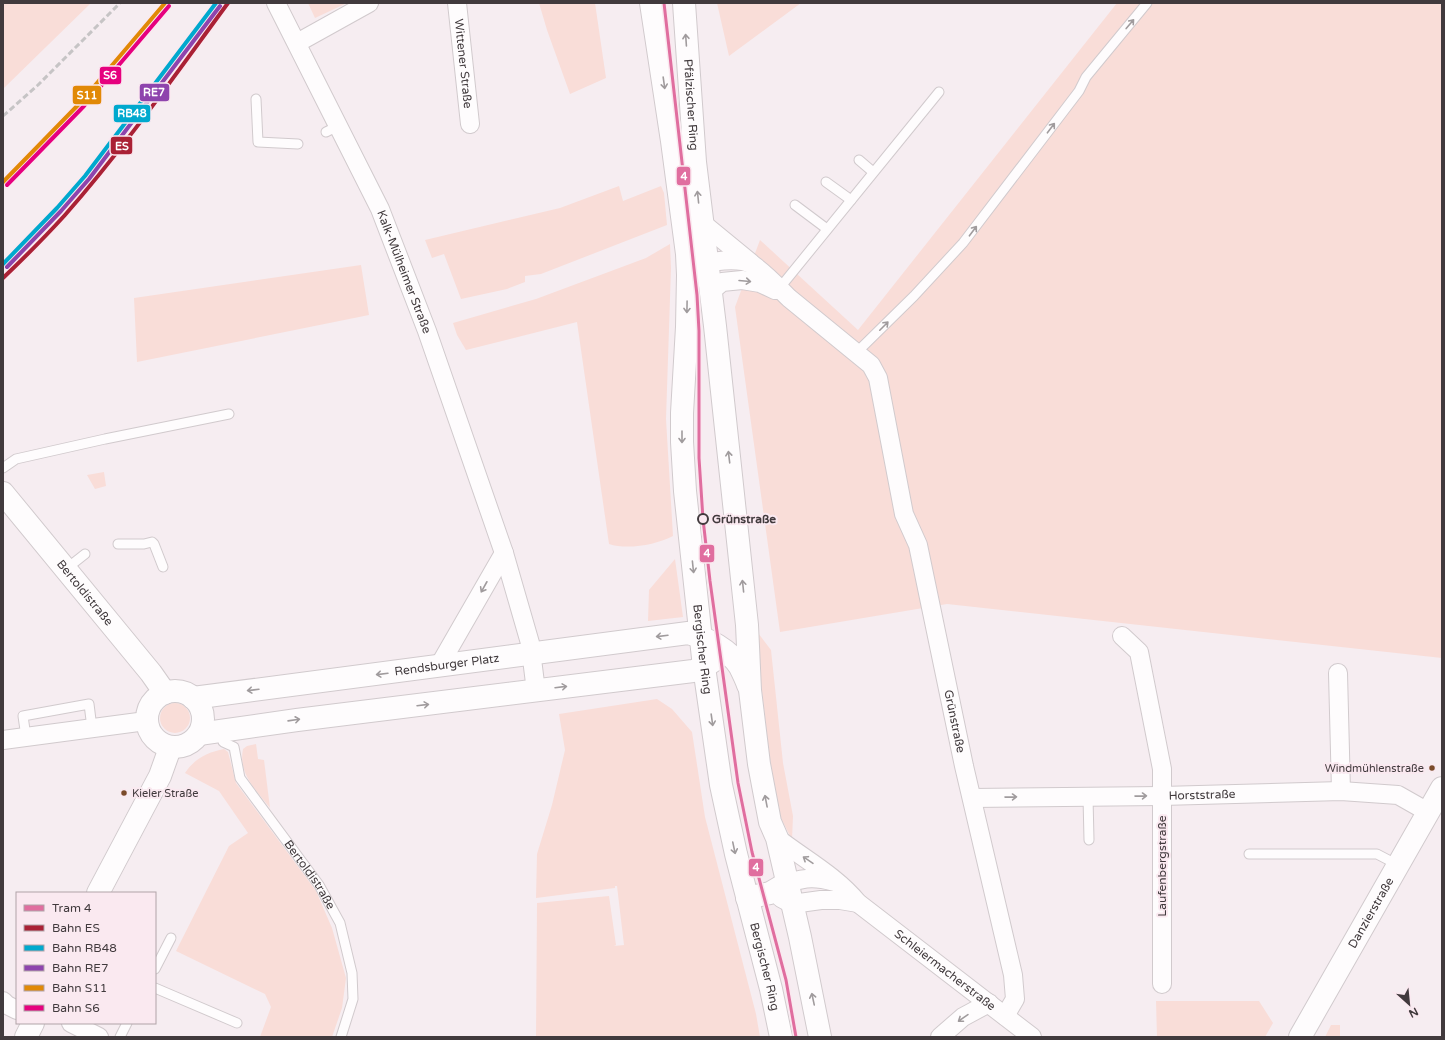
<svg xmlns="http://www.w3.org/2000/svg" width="1445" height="1040" viewBox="0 0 1445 1040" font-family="'Varela Round',sans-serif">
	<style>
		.green { fill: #f9ddd8 }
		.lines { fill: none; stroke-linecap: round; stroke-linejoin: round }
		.lane-casing { stroke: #d1cacd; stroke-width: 11 }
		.street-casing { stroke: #d1cacd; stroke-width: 20 }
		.secondary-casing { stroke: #d1cacd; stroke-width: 24 }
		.lane { stroke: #fefcfd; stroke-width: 9 }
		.street { stroke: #fefcfd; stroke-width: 18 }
		.secondary { stroke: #fefcfd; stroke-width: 22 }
		.rail { stroke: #c6c4c5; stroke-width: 3; stroke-dasharray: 6 3; stroke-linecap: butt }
		.rail-1-casing { stroke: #fae9f0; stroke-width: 7 }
		.rail-2-casing { stroke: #fae9f0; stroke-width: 7 }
		.rail-3-casing { stroke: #fae9f0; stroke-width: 7 }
		.rail-4-casing { stroke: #fae9f0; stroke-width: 7 }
		.rail-5-casing { stroke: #fae9f0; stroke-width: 7 }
		.rail-1 { stroke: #aa2135; stroke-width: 4 }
		.rail-2 { stroke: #00a9ce; stroke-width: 4 }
		.rail-3 { stroke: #8e44ad; stroke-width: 4 }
		.rail-4 { stroke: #e18906; stroke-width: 4 }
		.rail-5 { stroke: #e6007e; stroke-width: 4 }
		.tram-1-casing { stroke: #fae9f0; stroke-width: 6 }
		.tram-1 { stroke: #e06e9f; stroke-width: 3 }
		.oneway { stroke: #a09b9d }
		.stop-dot { fill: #fae9f0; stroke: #413a3d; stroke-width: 2 }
		.bus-dot { fill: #7a4b2a; stroke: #fae9f0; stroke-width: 1.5 }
		.labels { text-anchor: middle; stroke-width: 4; stroke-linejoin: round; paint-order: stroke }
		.bus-label { font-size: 11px; fill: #413a3d; stroke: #fae9f0; text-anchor: end }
		.street-label { font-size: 12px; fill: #413a3d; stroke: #fae9f0 }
		.stop-label { font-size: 12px; font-weight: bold; fill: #413a3d; stroke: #fae9f0; text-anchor: start }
		.line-badge { stroke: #fae9f0; stroke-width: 1.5 }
		.badge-label { font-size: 11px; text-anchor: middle; font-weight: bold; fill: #fff }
	</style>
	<rect width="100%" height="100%" fill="#f6edf1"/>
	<path class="green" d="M 3,3 L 91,3 L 3,89 Z
		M 308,3 L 347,3 L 315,18 Z
		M 539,3 L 595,3 L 606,78 L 570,94 L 547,30 Z
		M 717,3 L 801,3 L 729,56 Z
		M 1117,3 L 1442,3 L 1442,658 L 947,604 L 780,632 L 735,307 L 760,240 L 858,330 Z
		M 619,186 L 623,201 L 661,186 L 664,193 L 667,225 L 541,274 L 525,276 L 525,282 L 507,289 L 461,299 L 444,254 L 432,258 L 425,240 L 560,208 Z
		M 670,244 L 671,268 L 666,419 L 673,536 C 656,545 627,550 609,544 L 577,322 L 466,350 L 457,335 L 453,323 L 536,299 L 646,258 Z
		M 361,265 L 369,315 L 137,362 L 134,298 Z
		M 104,472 L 106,486 L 95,489 L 87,475 Z
		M 675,559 L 683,617 L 648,621 L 649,590 Z
		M 755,629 L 771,650 L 783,763 L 793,816 L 792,840 L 781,818 L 777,801 L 769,753 Z
		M 657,699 L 672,709 L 692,732 L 705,817 L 756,1014 L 760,1037 L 536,1037 L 537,903 L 609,896 L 616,945 L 614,946 L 624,945 L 617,886 L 615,886 L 615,888 L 536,898 L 537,854 L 552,805 L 565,750 L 559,714 Z
		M160 718a15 15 0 1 1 30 0a15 15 0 1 1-30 0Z
		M 256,744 L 258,759 L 264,760 L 270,808 C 256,790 238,774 243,749 L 247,746 Z
		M 224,749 L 228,752 L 236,783 L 316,891 L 332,928 L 346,978 L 342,1008 L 332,1037 L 260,1037 L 271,1007 L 265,994 L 176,951 L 229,846 L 248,833 L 219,791 L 185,773 C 194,759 208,752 224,749 Z
		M 1156,1001 L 1259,1001 L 1273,1023 L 1265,1037 L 1157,1037 Z
		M 1331,1025 L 1340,1025 L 1340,1037 L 1325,1037 Z"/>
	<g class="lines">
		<g class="lane-casing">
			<g id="lane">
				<path d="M 256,99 L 258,142 L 298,144"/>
				<path d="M 326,132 L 338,126"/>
				<path d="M 859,160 L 873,172"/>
				<path d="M 826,182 L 851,200"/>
				<path d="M 795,205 L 827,229"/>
				<path d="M 778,290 L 939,92"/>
				<path d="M 856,353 L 914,296 L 963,243 L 1079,91 L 1086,77 L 1147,3"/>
				<path d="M 3,468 L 16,459 L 105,439 L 229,414"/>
				<path d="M 118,544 L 144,544 L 152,542 L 154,544 L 163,567"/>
				<path d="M 66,569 L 85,554"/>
				<path id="s1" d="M 222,730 L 223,742 L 234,747 L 240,778 L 319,885 L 340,923 L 352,973 L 353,999 L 341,1037"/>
				<path d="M 26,737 L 23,716 L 89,704 L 92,728"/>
				<path d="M 1088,797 L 1089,840"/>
				<path d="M 1249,854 L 1377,854 L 1398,865"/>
				<path d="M 155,969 L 171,938"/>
				<path d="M 155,988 L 237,1023"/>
				<path d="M 120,1037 L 127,1023"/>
			</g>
		</g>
		<g class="street-casing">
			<g id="street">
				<path id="s2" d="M 276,3 L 380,209 L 427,331 L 504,553 L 530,643 L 536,691"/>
				<path id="s3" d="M 457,3 L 470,124"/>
				<path d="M 297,43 L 369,3"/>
				<path d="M 701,222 L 751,263"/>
				<path id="s4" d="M 696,268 C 708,260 740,257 753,265 C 766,274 778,287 789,298 L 871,365 L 878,378 L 904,514 L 918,545 L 964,766 L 1013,975 L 1015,999 L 1005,1016"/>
				<path d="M 710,292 L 722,282 L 742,280 L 760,283 L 775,290"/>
				<path d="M 1122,636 L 1139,652 L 1162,769 L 1162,984"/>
				<path d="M 439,666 L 504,553"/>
				<path d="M 1338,673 L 1341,791"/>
				<path d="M 3,740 L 146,721"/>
				<path id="s5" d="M 972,798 L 1162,796 L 1341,791 L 1398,795 L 1428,812"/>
				<path id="s6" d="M 777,838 C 804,859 836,876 858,903 L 1032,1037"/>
				<path d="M 787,883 C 808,877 815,877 835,882"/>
				<path d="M 781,898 L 792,904 L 821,900 L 840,900 L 858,903"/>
				<path d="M 3,1001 L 7,1005 L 17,1010"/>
				<path d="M 71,1023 L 99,1037"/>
				<path d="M 940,1037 L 963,1017 L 989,1003"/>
			</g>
		</g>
		<g class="secondary-casing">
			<g id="secondary">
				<path id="s7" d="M 651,3 L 672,141 L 687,254 L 688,275 L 687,327 L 682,413 L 682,442 L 685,491 L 704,667 L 721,785 L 736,854 L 771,989 L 781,1037"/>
				<path id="s8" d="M 684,3 L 695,162 L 715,326 L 747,625 L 750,690 L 759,764 L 770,822 L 777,838 L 800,937 L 820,1037"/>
				<path id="s9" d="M 3,493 L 151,673 L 165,693"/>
				<circle cx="175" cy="719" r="28"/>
				<path id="s10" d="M 193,698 L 688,633 C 707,638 730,650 740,667 C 743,673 746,679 748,685"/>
				<path d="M 199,734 L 297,720 L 693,671 L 704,667 L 716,659"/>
				<path d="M 98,893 L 160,776 L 170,748"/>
				<path d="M 747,898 L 770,893 L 787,883"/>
				<path d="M 26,1037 L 33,1023"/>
				<path id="s11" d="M 1300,1037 L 1442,788"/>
			</g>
		</g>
		<use href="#lane" class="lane"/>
		<use href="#street" class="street"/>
		<use href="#secondary" class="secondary"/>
		<path class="rail" d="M 3,116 L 38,85 L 120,3"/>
		<g class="rail-1-casing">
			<path id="rail-1" d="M 3,278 C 24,258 45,237 65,215 C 124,148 175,75 228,3"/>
		</g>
		<g class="rail-2-casing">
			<path id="rail-2" d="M 3,264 L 57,208 L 85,176 L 216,3"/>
		</g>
		<g class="rail-3-casing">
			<path id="rail-3" d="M 7,267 L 61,211 L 89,179 L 220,6"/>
		</g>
		<g class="rail-4-casing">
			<path id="rail-4" d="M 3,182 L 80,103 L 165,3"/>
		</g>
		<g class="rail-5-casing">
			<path id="rail-5" d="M 7,185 L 84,106 L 169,6"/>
		</g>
		<use href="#rail-1" class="rail-1"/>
		<use href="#rail-2" class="rail-2"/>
		<use href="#rail-3" class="rail-3"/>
		<use href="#rail-4" class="rail-4"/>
		<use href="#rail-5" class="rail-5"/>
		<g class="tram-1-casing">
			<path id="tram-1" d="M 664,3 L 697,295 L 699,331 L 699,458 L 703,519 L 710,581 L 738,783 L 752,852 L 786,980 L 796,1037"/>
		</g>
		<use href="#tram-1" class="tram-1"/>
	</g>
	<defs><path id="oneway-shaft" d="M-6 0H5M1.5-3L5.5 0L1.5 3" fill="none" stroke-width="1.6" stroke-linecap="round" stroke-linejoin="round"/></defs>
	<g class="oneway">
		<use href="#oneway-shaft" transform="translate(1130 24) rotate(-50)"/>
		<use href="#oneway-shaft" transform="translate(686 40) rotate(-94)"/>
		<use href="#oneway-shaft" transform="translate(664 83) rotate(82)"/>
		<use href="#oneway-shaft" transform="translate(1051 128) rotate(-53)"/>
		<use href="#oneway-shaft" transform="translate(698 197) rotate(-96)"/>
		<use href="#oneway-shaft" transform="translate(973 231) rotate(-53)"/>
		<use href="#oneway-shaft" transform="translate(745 281) rotate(5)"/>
		<use href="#oneway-shaft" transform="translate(687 307) rotate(91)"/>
		<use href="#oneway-shaft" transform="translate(884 326) rotate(-45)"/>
		<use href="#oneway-shaft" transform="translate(682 437) rotate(90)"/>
		<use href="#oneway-shaft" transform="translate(729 457) rotate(-97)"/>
		<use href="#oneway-shaft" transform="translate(693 567) rotate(84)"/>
		<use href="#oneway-shaft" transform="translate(743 586) rotate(-96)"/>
		<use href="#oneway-shaft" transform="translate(484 587) rotate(119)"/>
		<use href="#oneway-shaft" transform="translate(662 636) rotate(173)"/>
		<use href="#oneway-shaft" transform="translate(382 674) rotate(173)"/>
		<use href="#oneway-shaft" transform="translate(561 687) rotate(-7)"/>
		<use href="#oneway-shaft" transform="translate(253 690) rotate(173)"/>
		<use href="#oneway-shaft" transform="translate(423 705) rotate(-7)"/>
		<use href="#oneway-shaft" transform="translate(294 720) rotate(-8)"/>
		<use href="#oneway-shaft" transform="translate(712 720) rotate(82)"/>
		<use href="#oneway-shaft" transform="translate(1141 796) rotate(-1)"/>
		<use href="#oneway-shaft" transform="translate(1011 797) rotate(-1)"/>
		<use href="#oneway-shaft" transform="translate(766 801) rotate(-101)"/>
		<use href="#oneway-shaft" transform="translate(734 848) rotate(78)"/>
		<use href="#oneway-shaft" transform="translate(808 860) rotate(-146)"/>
		<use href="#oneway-shaft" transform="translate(813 999) rotate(-102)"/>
		<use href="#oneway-shaft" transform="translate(963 1018) rotate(145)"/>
	</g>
	<circle class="stop-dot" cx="703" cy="519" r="5"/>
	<g class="bus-dot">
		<circle cx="1432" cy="768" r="3.5"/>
		<circle cx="124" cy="793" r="3.5"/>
	</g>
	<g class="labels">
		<g class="bus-label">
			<text x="1424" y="772">Windmühlenstraße</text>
			<text x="132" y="797" text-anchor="start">Kieler Straße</text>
		</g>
		<g class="street-label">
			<text dy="4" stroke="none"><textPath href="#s3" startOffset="61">Wittener Straße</textPath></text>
			<text dy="4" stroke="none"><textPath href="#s8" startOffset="102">Pfälzischer Ring</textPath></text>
			<text dy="4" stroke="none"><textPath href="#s2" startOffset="298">Kalk-Mülheimer Straße</textPath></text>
			<text dy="4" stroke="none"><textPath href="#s9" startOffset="129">Bertoldistraße</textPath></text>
			<text dy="4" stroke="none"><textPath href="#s7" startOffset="650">Bergischer Ring</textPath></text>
			<text dy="4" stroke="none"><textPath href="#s10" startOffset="256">Rendsburger Platz</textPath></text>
			<text dy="4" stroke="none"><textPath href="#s4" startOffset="581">Grünstraße</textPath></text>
			<text dy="4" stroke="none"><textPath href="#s5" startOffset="230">Horststraße</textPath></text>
			<text transform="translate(1162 866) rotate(-90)" y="4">Laufenbergstraße</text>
			<text dy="4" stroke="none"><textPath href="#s1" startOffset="175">Bertoldistraße</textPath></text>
			<text dy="4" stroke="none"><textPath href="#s11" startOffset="143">Danzierstraße</textPath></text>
			<text dy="4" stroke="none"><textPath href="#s7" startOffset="974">Bergischer Ring</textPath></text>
			<text dy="4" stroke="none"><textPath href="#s6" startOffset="214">Schleiermacherstraße</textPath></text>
		</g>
		<g class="stop-label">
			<text x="712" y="523">Grünstraße</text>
		</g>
	</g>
	<g class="line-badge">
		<rect x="99" y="66" width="23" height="19" rx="4" fill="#e6007e"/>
		<rect x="139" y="83" width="31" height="19" rx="4" fill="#8e44ad"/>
		<rect x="72" y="85" width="30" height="20" rx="4" fill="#e18906"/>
		<rect x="113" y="104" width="38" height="19" rx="4" fill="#00a9ce"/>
		<rect x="110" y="136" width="23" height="19" rx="4" fill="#aa2135"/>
		<rect x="676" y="166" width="15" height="20" rx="4" fill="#e06e9f"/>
		<rect x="699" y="544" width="16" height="19" rx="4" fill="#e06e9f"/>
		<rect x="748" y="858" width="16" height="19" rx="4" fill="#e06e9f"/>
	</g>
	<g class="badge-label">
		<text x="110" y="79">S6</text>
		<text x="154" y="96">RE7</text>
		<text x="87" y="99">S11</text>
		<text x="132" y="117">RB48</text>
		<text x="122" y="150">ES</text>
		<text x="684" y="180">4</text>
		<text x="707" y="557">4</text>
		<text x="756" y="871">4</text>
	</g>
	<rect width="1445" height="1040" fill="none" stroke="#413a3d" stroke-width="8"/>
	<rect x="16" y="892" width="140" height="132" fill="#fae9f0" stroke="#b0a3a8"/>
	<rect x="24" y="905" width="20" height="6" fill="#e06e9f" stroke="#b0a3a8"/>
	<text x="52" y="912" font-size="12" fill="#413a3d">Tram 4</text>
	<rect x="24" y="925" width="20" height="6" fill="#aa2135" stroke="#b0a3a8"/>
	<text x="52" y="932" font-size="12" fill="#413a3d">Bahn ES</text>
	<rect x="24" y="945" width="20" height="6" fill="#00a9ce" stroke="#b0a3a8"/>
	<text x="52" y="952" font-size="12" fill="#413a3d">Bahn RB48</text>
	<rect x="24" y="965" width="20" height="6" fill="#8e44ad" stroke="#b0a3a8"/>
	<text x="52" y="972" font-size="12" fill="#413a3d">Bahn RE7</text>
	<rect x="24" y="985" width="20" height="6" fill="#e18906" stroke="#b0a3a8"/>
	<text x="52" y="992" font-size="12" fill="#413a3d">Bahn S11</text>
	<rect x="24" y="1005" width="20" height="6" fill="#e6007e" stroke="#b0a3a8"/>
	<text x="52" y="1012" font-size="12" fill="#413a3d">Bahn S6</text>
	<g transform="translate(1409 1004) rotate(153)" stroke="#fae9f0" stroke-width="3" paint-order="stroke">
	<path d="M0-3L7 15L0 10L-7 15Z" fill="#413a3d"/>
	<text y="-6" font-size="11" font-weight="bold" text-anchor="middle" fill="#413a3d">N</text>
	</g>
</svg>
